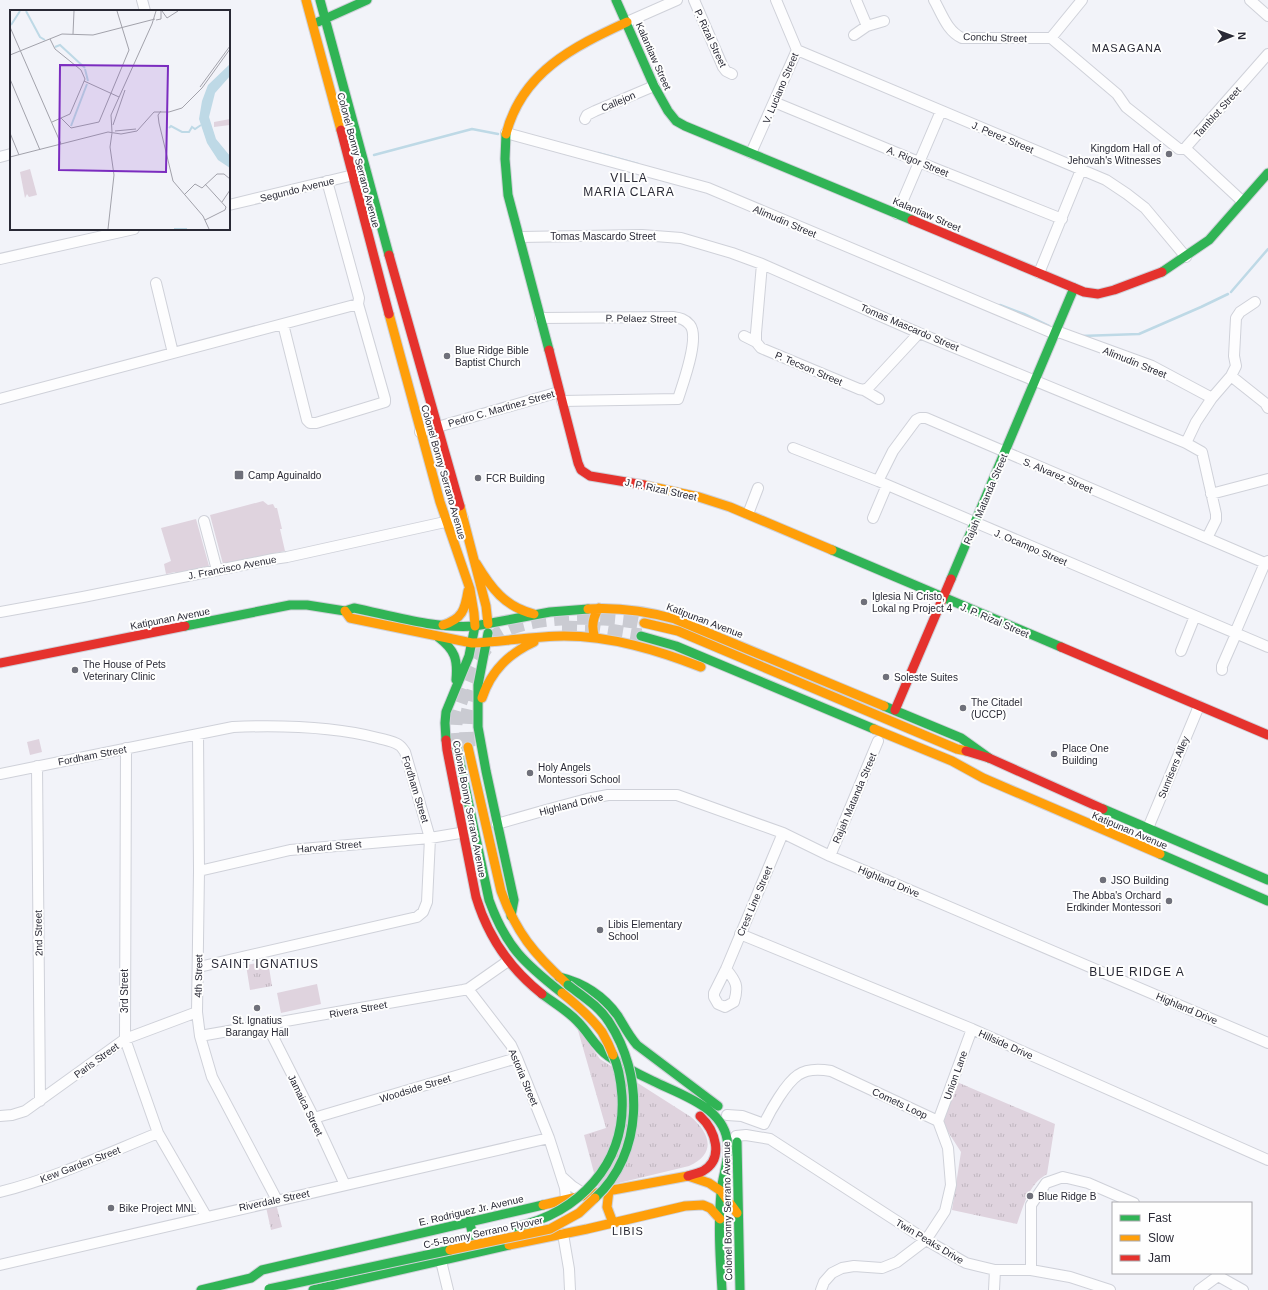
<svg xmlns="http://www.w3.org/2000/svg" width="1268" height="1290" viewBox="0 0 1268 1290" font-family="Arial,sans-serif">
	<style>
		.green { fill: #dfd3de }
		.park { fill: url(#park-tufts) }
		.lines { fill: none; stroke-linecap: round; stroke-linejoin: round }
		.stream { stroke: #bed9e6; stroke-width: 2.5 }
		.primary-tunnel { stroke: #cacbd2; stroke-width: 15; stroke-dasharray: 15 8; stroke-linecap: butt }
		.street-casing { stroke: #cfd1d9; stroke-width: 12 }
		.fast-casing { stroke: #cfd1d9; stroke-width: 11 }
		.slow-casing { stroke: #cfd1d9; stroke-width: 11 }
		.jam-casing { stroke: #cfd1d9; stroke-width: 11 }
		.street { stroke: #fdfdfe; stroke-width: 10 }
		.fast { stroke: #30b455; stroke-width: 9 }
		.slow { stroke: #ff9f0a; stroke-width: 9 }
		.jam { stroke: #e5322d; stroke-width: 9 }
		.fast-bridge-casing { stroke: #cfd1d9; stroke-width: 11; stroke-linecap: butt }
		.slow-bridge-casing { stroke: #cfd1d9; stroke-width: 11; stroke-linecap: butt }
		.fast-bridge { stroke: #30b455; stroke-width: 9 }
		.slow-bridge { stroke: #ff9f0a; stroke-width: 9 }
		.poi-dot { fill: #6f707a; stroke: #fefefe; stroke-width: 1.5 }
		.labels { text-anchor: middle; stroke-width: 4; stroke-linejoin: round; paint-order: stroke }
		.street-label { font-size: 10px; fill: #292935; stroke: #fefefe }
		.poi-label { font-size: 10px; fill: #292935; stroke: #fefefe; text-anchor: start }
		.neighbourhood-label { font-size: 11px; letter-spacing: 1px; fill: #292935; stroke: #fefefe }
		.quarter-label { font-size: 12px; letter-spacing: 1px; fill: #292935; stroke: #fefefe }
		.inset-river { fill: none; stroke: #bed9e6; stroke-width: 2 }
		.inset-road { fill: none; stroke: #a2a2ab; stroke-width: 1 }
		.view { fill: #7b2cbf; fill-opacity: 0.15; stroke: #7b2cbf; stroke-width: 2 }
		.inset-edge { fill: none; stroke: #292935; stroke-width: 2 }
	</style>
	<defs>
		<pattern id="park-tufts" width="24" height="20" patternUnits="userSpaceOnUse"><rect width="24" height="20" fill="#dfd3de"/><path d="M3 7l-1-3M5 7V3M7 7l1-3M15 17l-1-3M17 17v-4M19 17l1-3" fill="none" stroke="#bfb5bf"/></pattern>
	</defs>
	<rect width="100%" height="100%" fill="#f2f3f9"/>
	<path class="green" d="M 263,501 L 268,505 L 273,504 L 275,508 L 277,508 L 282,529 L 280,529 L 285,551 L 223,564 L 210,515 Z
		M 196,519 L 209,566 L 176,574 L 175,572 L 166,574 L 164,564 L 171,561 L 161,528 Z
		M 39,739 L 42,752 L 30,755 L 27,742 Z
		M 317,984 L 321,1004 L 281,1013 L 277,993 Z"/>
	<path class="park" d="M 268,961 L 272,986 L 250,990 L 246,965 Z
		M 577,1027 L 600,1059 L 691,1117 C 711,1134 716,1154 689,1166 L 598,1188 L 584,1135 L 606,1128 Z
		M 957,1082 L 1055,1124 L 1047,1174 C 1028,1185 1024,1205 1017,1224 L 952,1210 L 961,1152 L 943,1124 Z
		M 276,1204 L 282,1227 L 271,1230 L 266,1207 Z"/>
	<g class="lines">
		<path class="stream" d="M 598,153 L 638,164
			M 374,155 L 472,129 L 498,134
			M 1231,292 L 1268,249
			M 1000,305 L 1024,314 L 1049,326
			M 1081,336 L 1139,334 L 1201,307 L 1228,294"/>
		<path class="primary-tunnel" d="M 562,628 L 597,629 L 641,636
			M 468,747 C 465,724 467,713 474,691
			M 457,748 C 452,720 456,713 466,686 C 473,668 484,644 500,633 C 531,613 609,615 644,623"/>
		<g class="street-casing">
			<path id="street" d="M 142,0 L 145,11
				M 694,0 L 723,67 L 726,71 L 732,74
				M 856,0 L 867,26
				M 934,0 C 942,14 947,31 962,38 L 1051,38 L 1082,0
				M 1250,0 L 1268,16
				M 627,22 L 677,0
				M 854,35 L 867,26 L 884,21
				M 1051,38 L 1117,94 L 1126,107 L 1179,149 L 1186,149
				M 797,50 L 1106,180 L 1127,194 L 1145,208 L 1186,257
				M 774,102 L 919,162 L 1062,219
				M 585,119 L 587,115 L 595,111 L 654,86
				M 506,133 L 708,188 L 1055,334
				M 1186,149 L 1187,146 L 1268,54
				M 1186,149 L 1242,201
				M 751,153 L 797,50 L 776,0
				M 0,157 L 11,154
				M 229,205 L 366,172
				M 897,214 L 941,111
				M 520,237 L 642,235 L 681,238 L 732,253 L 762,264 L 919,333 L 1186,443 L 1202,452 L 1216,514 L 1216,520 L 1207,538
				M 0,259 L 134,229
				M 762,264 L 756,333 L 756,342 L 761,348 L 859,389 L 864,390 L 879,399
				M 1039,273 L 1081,170
				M 156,283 L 173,353
				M 540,318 L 673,317 C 680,318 685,319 690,325 C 700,338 683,383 678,399 L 562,401
				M 283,324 L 307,420 L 310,423 L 316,423 L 385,402 L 385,399 L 358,304 L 359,298 L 327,181
				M 1056,331 L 1152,366 L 1212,398
				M 744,336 L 756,342
				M 1231,376 L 1265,403 L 1268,408
				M 864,390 L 868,388 L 919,333
				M 0,399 L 358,304
				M 420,432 L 559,392
				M 1186,443 L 1196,422 L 1212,398 L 1231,376 L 1236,366 L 1234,356 L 1236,318 L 1240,312 L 1255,302
				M 793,448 L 878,481 L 1268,647
				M 878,481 L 893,451 L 916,420 L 920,418 L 926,418 L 1265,563
				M 1211,494 L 1268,479
				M 748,514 L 758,488
				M 873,518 L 887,485
				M 204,521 L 217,570
				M 0,612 L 83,597 L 273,559 L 287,557 L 463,518
				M 1235,633 L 1265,563 L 1268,561
				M 1181,651 L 1195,616
				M 1222,670 L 1222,666 L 1236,634
				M 198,734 L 199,871 L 197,1012 L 200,1036 L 212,1077 L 277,1200
				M 126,748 L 125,1039 L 158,1133 L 206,1216
				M 37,766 L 40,1101
				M 0,774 L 233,727 C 281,725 332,726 378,738 C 385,740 393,741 399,745 C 401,746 403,749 405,752 L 430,838 L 427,902 L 423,912 L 417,917 L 199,967
				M 497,824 L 546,810 L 587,799 L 608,795 L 677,795 L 783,833 L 830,856 L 1268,1043
				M 1148,828 L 1199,706
				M 830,856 L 878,741
				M 199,871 L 290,850 L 430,838 L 460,833
				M 740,934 L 972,1029 L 1268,1160
				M 726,969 C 736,981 739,986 734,1002 L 725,1007 L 718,1004 L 714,997 L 714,993 L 726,969 L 783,833
				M 468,989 L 511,1045 L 517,1058 L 549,1138 L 565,1188 L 566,1199
				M 267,1025 L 314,1118 L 345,1185
				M 200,1036 L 463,990 L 468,989 L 508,961
				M 727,1115 L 742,1116 L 764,1124
				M 0,1116 L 12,1115 L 25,1111 L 125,1039 L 197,1012
				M 314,1118 L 517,1058
				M 938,1121 L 972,1029
				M 764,1124 C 770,1111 786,1083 798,1075 C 808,1068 820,1069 831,1071 L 938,1121 L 948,1148 L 951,1185 L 945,1211 L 926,1240 L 897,1262 L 882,1268 L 854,1266 L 842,1268 L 832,1273 L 824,1282 L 821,1290
				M 736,1136 L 746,1135 L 770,1139 L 926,1240 L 966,1263 L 995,1270 L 1031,1270 L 1070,1277 L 1110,1290
				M 562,1177 L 572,1186 L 586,1195
				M 0,1192 C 55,1178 106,1154 158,1133
				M 563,1234 L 569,1269 L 570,1290
				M 441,1261 L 448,1290
				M 0,1265 C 183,1221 366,1179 549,1138
				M 1031,1270 L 1031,1205 L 1046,1183 L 1063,1177 L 1088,1183 L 1134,1203
				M 1218,1276 L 1243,1290
				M 994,1290 L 995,1270
				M 1199,1290 L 1218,1276"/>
		</g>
		<g class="fast-casing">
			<path id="fast" d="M 320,0 L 389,255
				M 616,0 L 654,86 L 668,111 L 676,121 L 685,126 L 912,220
				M 318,22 L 367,0
				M 506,134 L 505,159 L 508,195 L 549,350
				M 1162,272 L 1209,240 L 1268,173
				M 832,550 L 1061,647
				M 951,579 L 1074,288
				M 185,626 L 290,605 L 307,605 L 345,611 L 354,608 C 393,616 435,629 475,626
				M 488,633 L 478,685 L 478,727 L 486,771 L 514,900 L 511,916
				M 641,636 L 676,646 L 874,729
				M 438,637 C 455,650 458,659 456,680
				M 884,706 L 961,738 L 989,758
				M 446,740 L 445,723 L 446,712 L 469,656 L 475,626 L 550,612 L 588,609
				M 457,748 L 489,900 C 506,947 524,963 562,993
				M 1103,809 L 1268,880
				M 1160,854 L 1268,901
				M 559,977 C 584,983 603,995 618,1016 C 624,1026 629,1036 637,1045 L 718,1106
				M 542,994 C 554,1003 568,1011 578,1022 C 589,1033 595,1047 608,1056 C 622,1066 638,1074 653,1081 C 679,1094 721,1106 727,1139 C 731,1157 722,1175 721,1193 C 718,1225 720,1258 722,1290
				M 737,1142 L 740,1290
				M 469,1221 L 478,1252
				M 201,1290 L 251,1278 L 262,1270 L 543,1205
				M 313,1290 L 509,1245"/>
		</g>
		<g class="slow-casing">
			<path id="slow" d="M 306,0 L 341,130
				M 506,134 C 522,72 573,47 627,22
				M 389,314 L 440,502 L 470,589 L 474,613 L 475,626
				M 644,485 L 699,497 L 730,507 L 832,550
				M 460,506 L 486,606 L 488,624
				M 476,563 C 491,588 505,607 534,614
				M 588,609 C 618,607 646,611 675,619 L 884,706
				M 345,611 L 350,618 L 472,643
				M 644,623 L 678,631 L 957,749 L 966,751
				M 443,625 C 462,619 465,610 468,591
				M 595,638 C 591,627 592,618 599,608
				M 472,643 C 503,642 533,636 564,636 C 611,636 657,650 701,667
				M 482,698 C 491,671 508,654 534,642
				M 874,729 L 952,761 L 983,778 L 1160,854
				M 468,747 L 501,891 C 516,932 534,954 566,983
				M 609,1190 L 607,1207 L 613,1223
				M 543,1205 L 586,1195 L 688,1176 L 709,1183 L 721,1191 L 737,1213
				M 509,1245 L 587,1229 L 685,1206 L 703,1205 L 710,1208 L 720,1219"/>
		</g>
		<g class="jam-casing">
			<path id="jam" d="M 341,130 L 389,314
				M 912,220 L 1084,292 L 1098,294 L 1114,290 L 1162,272
				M 389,255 L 460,506
				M 549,350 L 578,463 L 581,470 L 590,476 L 644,485
				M 1061,647 L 1268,735
				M 0,663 L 185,626
				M 895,710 L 951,579
				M 446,740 L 447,750 L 476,897 C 488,937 509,968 542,994
				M 966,751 L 989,758 L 1103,809
				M 688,1176 C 693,1174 699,1173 703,1171 C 725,1158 715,1130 700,1116"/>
		</g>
		<use href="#street" class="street"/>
		<use href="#fast" class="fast"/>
		<use href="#slow" class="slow"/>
		<use href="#jam" class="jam"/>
		<g class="fast-bridge-casing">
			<path id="fast-bridge" d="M 568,985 C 582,996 599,1006 609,1022 C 644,1075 644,1153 595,1198
				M 515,1227 C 579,1213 626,1164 622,1096 C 621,1082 619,1067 613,1055
				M 269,1289 L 450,1250"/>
		</g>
		<g class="slow-bridge-casing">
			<path id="slow-bridge" d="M 562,993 C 577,1005 591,1017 602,1032 C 606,1039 610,1047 613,1055
				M 450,1250 L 550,1229 L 579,1213 L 595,1198"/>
		</g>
		<use href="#fast-bridge" class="fast-bridge"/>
		<use href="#slow-bridge" class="slow-bridge"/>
	</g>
	<g class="poi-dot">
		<circle cx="1169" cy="154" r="4"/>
		<circle cx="447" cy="356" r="4"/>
		<rect x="234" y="470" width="10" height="10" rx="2"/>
		<circle cx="478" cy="478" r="4"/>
		<circle cx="864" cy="602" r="4"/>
		<circle cx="75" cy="670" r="4"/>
		<circle cx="886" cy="677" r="4"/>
		<circle cx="963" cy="708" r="4"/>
		<circle cx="1054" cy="754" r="4"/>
		<circle cx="530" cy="773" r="4"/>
		<circle cx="1103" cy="880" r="4"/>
		<circle cx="1169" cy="901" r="4"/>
		<circle cx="600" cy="930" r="4"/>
		<circle cx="257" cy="1008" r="4"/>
		<circle cx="1030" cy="1196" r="4"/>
		<circle cx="111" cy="1208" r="4"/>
	</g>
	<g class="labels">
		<g class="street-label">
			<text transform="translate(995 37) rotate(2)" y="4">Conchu Street</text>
			<text transform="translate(711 38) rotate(65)" y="4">P. Rizal Street</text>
			<text transform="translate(654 56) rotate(66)" y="4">Kalantiaw Street</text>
			<text transform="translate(780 88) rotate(-67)" y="4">V. Luciano Street</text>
			<text transform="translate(618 101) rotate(-23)" y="4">Callejon</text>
			<text transform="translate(1217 112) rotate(-48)" y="4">Tamblot Street</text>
			<text transform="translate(1003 137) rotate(23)" y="4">J. Perez Street</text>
			<text transform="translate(359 160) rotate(75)" y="4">Colonel Bonny Serrano Avenue</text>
			<text transform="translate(918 161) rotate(22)" y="4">A. Rigor Street</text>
			<text transform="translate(297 189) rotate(-14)" y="4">Segundo Avenue</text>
			<text transform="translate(927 214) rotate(23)" y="4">Kalantiaw Street</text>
			<text transform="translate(785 221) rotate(23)" y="4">Alimudin Street</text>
			<text x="603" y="240">Tomas Mascardo Street</text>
			<text transform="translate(641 318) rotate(1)" y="4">P. Pelaez Street</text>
			<text transform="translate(910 327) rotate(23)" y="4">Tomas Mascardo Street</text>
			<text transform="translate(1135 362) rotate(22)" y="4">Alimudin Street</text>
			<text transform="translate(809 368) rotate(23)" y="4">P. Tecson Street</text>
			<text transform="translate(501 408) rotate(-16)" y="4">Pedro C. Martinez Street</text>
			<text transform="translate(444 472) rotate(74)" y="4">Colonel Bonny Serrano Avenue</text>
			<text transform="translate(1058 475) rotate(23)" y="4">S. Alvarez Street</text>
			<text transform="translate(661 489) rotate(12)" y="4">J. P. Rizal Street</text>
			<text transform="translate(985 499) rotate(-67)" y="4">Rajah Matanda Street</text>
			<text transform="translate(1031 547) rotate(23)" y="4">J. Ocampo Street</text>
			<text transform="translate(232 567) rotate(-11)" y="4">J. Francisco Avenue</text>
			<text transform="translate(170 618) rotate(-11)" y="4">Katipunan Avenue</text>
			<text transform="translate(705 620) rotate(21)" y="4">Katipunan Avenue</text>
			<text transform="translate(995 620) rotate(23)" y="4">J. P. Rizal Street</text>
			<text transform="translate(92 755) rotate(-11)" y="4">Fordham Street</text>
			<text transform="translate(1173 767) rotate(-68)" y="4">Sunrisers Alley</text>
			<text transform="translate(416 789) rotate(73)" y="4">Fordham Street</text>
			<text transform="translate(854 798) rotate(-67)" y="4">Rajah Matanda Street</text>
			<text transform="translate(571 804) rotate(-14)" y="4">Highland Drive</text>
			<text transform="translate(470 809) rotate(79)" y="4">Colonel Bonny Serrano Avenue</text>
			<text transform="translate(1130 830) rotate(23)" y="4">Katipunan Avenue</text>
			<text transform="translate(329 846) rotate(-5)" y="4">Harvard Street</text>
			<text transform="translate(889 881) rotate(23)" y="4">Highland Drive</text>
			<text transform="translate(754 901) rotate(-67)" y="4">Crest Line Street</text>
			<text transform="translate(38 933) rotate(-91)" y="4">2nd Street</text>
			<text transform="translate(198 976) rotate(-89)" y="4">4th Street</text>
			<text transform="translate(124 991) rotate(-90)" y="4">3rd Street</text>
			<text transform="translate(1187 1008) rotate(23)" y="4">Highland Drive</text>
			<text transform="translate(358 1009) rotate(-10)" y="4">Rivera Street</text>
			<text transform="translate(1006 1044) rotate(24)" y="4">Hillside Drive</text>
			<text transform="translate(96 1060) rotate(-36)" y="4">Paris Street</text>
			<text transform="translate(955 1075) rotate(-70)" y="4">Union Lane</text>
			<text transform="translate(524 1077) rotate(67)" y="4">Astoria Street</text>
			<text transform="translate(415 1088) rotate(-17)" y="4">Woodside Street</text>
			<text transform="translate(900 1103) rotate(25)" y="4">Comets Loop</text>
			<text transform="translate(306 1105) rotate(64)" y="4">Jamaica Street</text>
			<text transform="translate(80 1164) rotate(-21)" y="4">Kew Garden Street</text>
			<text transform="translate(274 1200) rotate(-12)" y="4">Riverdale Street</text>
			<text transform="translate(471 1210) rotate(-13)" y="4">E. Rodriguez Jr. Avenue</text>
			<text transform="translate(727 1211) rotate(-91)" y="4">Colonel Bonny Serrano Avenue</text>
			<text transform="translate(483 1232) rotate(-12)" y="4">C-5-Bonny Serrano Flyover</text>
			<text transform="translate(930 1241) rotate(31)" y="4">Twin Peaks Drive</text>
		</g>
		<g class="poi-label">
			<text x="1161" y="152" text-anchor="end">Kingdom Hall of<tspan x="1161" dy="12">Jehovah's Witnesses</tspan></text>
			<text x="455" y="354">Blue Ridge Bible<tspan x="455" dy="12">Baptist Church</tspan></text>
			<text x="248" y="479">Camp Aguinaldo</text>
			<text x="486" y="482">FCR Building</text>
			<text x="872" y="600">Iglesia Ni Cristo,<tspan x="872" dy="12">Lokal ng Project 4</tspan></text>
			<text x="83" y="668">The House of Pets<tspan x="83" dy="12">Veterinary Clinic</tspan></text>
			<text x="894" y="681">Soleste Suites</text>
			<text x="971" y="706">The Citadel<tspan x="971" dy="12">(UCCP)</tspan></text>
			<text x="1062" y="752">Place One<tspan x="1062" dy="12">Building</tspan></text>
			<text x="538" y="771">Holy Angels<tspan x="538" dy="12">Montessori School</tspan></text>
			<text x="1111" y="884">JSO Building</text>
			<text x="1161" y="899" text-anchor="end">The Abba's Orchard<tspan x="1161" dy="12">Erdkinder Montessori</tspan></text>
			<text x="608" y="928">Libis Elementary<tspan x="608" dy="12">School</tspan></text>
			<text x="257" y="1024" text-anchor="middle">St. Ignatius<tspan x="257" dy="12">Barangay Hall</tspan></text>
			<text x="1038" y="1200">Blue Ridge B</text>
			<text x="119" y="1212">Bike Project MNL</text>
		</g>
		<g class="neighbourhood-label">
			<text x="1127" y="52">MASAGANA</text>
			<text x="628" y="1235">LIBIS</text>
		</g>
		<g class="quarter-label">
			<text x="629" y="182">VILLA<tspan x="629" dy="14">MARIA CLARA</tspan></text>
			<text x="265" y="968">SAINT IGNATIUS</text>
			<text x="1137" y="976">BLUE RIDGE A</text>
		</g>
	</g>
	<g transform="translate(10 10)">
		<rect width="220" height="220" fill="#f2f3f9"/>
		<path d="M 220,109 L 220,115 L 204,117 L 204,112 ZM 20,159 L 27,185 L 19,187 L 17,184 L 15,188 L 10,162 Z" fill="#dfd3de"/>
		<path d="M 220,54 L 220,66 L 205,83 L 199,107 L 206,129 L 220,146 L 220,158 L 208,150 L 197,133 L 189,109 L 192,91 L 198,75 Z" fill="#bed9e6"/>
		<path class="inset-river" d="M 16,1 L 30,27 L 35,30M 1,15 L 10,1M 45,37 L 50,35 L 75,58M 75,59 L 78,71M 61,116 L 77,74M 159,118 L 161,116 L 172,122 L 179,122 L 182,117 L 185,119 L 191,115M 164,219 L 177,219"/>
		<path class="inset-road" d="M 152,1 L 157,8 L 168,1M 146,10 L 151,9 L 151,1M 0,17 L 51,134M 63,24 L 64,1M 40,29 L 45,39 L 71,60 L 75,69 L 60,104 L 42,112M 0,45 L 52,24 L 83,25 L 145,9M 0,69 L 30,140M 74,71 L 109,87M 190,77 L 220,36M 151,101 L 148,105 L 149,113 L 163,171 L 193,206 L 199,219M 51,108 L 61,118 L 89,112 L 119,40 L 107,1M 103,115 L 115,80M 105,121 L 126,119M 102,122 L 101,105 L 142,14 L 146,1M 0,123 L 9,145M 0,147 L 98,122 L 111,124 L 127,121 L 144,102 L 159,102 L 172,98 L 192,78 L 220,39M 174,185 L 185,174 L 192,178 L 207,164 L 214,164 L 220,169M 212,192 L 220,180M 195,210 L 215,200 L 216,197 L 195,174M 98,219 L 104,165 L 100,137 L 102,123"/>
		<path class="view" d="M 50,55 L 158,56 L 156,162 L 49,160 Z"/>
		<rect width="220" height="220" class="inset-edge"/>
	</g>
	<rect x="1112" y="1202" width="140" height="72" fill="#fefefe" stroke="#a9a9ae"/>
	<rect x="1120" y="1215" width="20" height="6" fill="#30b455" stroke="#a9a9ae"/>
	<text x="1148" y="1222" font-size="12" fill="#292935">Fast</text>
	<rect x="1120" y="1235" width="20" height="6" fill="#ff9f0a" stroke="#a9a9ae"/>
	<text x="1148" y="1242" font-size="12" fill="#292935">Slow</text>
	<rect x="1120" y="1255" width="20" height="6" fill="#e5322d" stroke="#a9a9ae"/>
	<text x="1148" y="1262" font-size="12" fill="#292935">Jam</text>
	<g transform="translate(1232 36) rotate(89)" stroke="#fefefe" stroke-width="3" paint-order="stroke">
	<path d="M0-3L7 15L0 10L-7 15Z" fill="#292935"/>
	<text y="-6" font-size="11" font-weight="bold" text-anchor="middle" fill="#292935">N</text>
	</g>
</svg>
